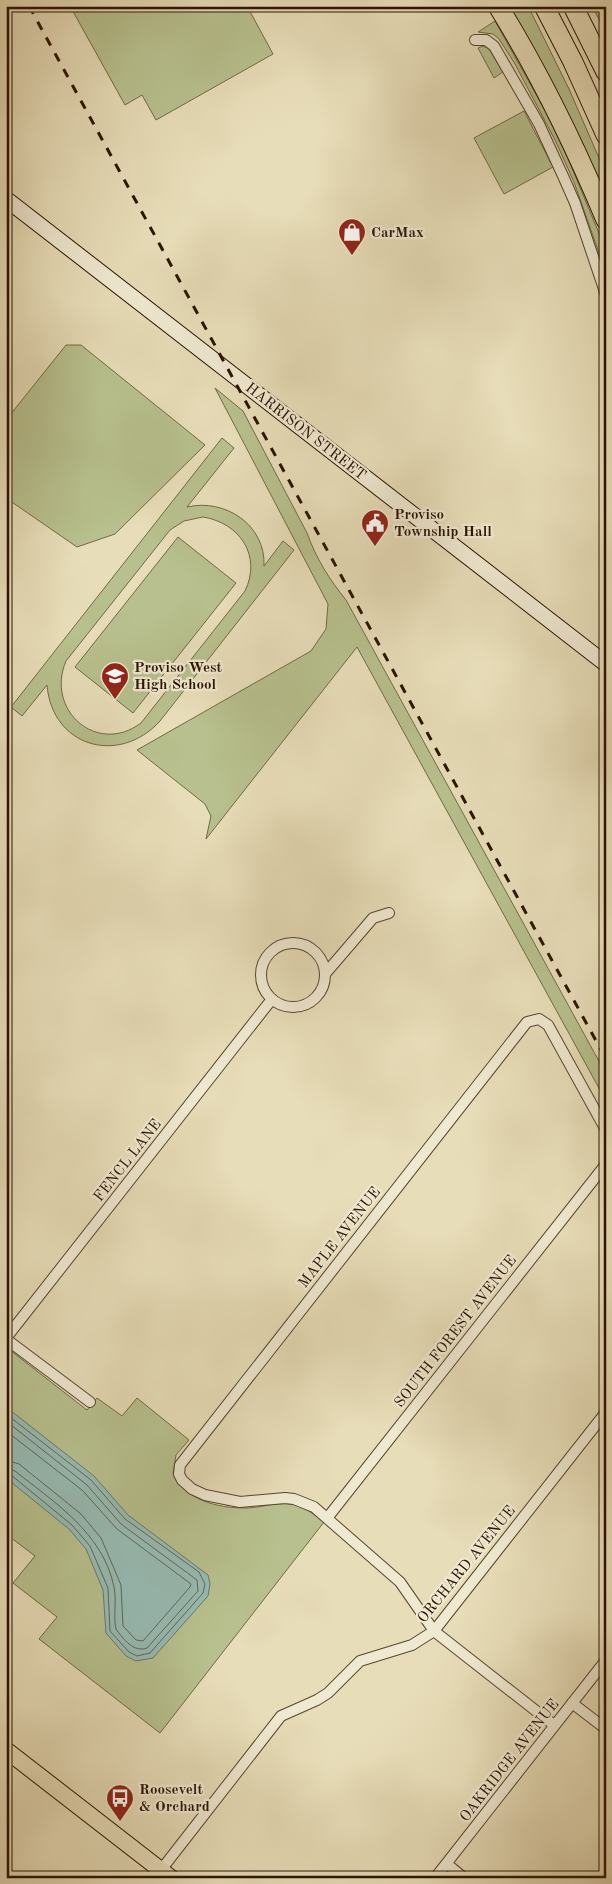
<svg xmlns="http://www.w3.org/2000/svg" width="612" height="1884" viewBox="0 0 612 1884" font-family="'Old Standard TT',serif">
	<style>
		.green { fill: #b7c08e; stroke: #706947; fill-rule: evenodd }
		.water { fill: #97bbb3; stroke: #6b776b }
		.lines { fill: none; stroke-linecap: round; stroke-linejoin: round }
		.shore { stroke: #60665a; stroke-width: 1 }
		.minor-casing { stroke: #59452e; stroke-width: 12 }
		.secondary-casing { stroke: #2a1200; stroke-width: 17 }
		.primary-casing { stroke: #2a1200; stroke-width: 18 }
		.motorway-casing { stroke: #2a1200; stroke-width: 21 }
		.minor { stroke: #efe9d1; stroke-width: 10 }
		.secondary { stroke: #efe9d1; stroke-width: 15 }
		.primary { stroke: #e7ddb8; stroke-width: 16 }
		.motorway { stroke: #e7ddb8; stroke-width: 19 }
		.rail { stroke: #2a1200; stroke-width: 3; stroke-dasharray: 9 9; stroke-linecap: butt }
		.labels { text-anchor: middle; stroke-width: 4.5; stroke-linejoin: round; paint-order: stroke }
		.poi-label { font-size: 15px; font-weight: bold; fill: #2a1200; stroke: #efe9d1; text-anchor: start }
		.street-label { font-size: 15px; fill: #2a1200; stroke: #efe9d1 }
	</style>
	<rect width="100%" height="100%" fill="#e7ddb8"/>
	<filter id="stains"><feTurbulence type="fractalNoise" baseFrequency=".004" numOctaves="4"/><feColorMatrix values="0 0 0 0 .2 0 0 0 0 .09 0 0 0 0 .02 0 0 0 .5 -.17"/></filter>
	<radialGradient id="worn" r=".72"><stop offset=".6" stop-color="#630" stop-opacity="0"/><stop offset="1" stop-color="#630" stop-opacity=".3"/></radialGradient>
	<path class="green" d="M 70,6 L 75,6 L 78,10 L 85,6 L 247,6 L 273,54 L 156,120 L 142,95 L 125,105 Z
		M 508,6 L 527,6 L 531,12 L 569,89 L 606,174 L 606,196 L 555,88 Z
		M 592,6 L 606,6 L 606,33 Z
		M 495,21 L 547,114 L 569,161 L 606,250 L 606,273 L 574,182 L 556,142 L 515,64 L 499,39 L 493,34 L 478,32 Z
		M 483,46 L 489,49 L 503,72 L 494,78 L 478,48 Z
		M 524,111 L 553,167 L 504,194 L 474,138 Z
		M 66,345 L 81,345 L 205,445 L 115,534 L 77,547 L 6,498 L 6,420 Z
		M 215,388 L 243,411 L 307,533 C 316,558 329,579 346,600 L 606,1074 L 606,1101 L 357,647 L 206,839 L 211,816 L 205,804 L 137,750 L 311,651 L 326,629 L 328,604 Z
		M 222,438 L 234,448 L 187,507 C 225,498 266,525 264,566 L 283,541 L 294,550 L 160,721 C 119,766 52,747 47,685 L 22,716 L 11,707 ZM 203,517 C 240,523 262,556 245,591 L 141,723 C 97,756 45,710 66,661 L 170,530 L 184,521 Z
		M 178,537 L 236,583 L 133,713 L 75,667 Z
		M 6,1347 L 87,1410 L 97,1398 L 122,1416 L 137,1398 L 189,1440 L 176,1455 L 173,1474 C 186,1500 217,1508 245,1508 C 260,1508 275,1502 291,1504 C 304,1506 313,1514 324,1522 L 160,1733 L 39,1639 L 57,1617 L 13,1583 L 35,1556 L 6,1534 Z"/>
	<path class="water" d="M 6,1407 L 94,1476 L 128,1515 L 208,1575 L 210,1584 L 208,1596 L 153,1658 L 136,1661 L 126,1656 L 106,1633 L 103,1590 L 86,1549 L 69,1529 L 6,1478 Z"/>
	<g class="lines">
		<path class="shore" d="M 6,1414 L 91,1480 L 125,1519 L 199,1572 L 205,1584 L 203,1593 L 150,1653 L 137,1656 L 129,1652 L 110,1631 L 108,1588 L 90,1546 L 72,1525 L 11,1475 L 6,1474
			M 6,1421 L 87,1485 L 121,1524 L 197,1580 L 198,1591 L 147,1648 C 134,1653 123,1639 116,1629 C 113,1616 117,1601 114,1587 C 103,1533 55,1503 15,1471 L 6,1468
			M 6,1431 L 82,1490 L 117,1529 L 191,1584 L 190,1587 L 143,1641 L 136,1640 L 123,1626 L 121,1585 L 101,1538 L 81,1514 L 19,1464 L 6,1460"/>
		<g class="minor-casing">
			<path id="minor" d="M 475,40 L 486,40 L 494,46 L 539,124 L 563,176 L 575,203 L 606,295
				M261 975a32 32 0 1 1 64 0a32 32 0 1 1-64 0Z
				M 325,974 L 373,918 L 389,913
				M 6,1338 L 272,999
				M 6,1339 L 90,1402
				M 328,1517 L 606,1164
				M 572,1703 L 606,1729
				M 554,1725 L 434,1631 L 400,1582 L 314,1507 L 294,1499 L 285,1498 L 240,1502 L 205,1495 L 192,1489 L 182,1480 L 179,1474 L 180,1465 L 527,1022 L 539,1019 L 548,1025 L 606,1130
				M 447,1864 L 464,1878
				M 161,1870 L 281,1716 L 317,1700 L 328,1693 L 360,1661 L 412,1645 L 434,1631 L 606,1412
				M 435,1878 L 606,1660"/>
		</g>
		<g class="secondary-casing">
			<path id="secondary" d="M 6,199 L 606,664"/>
		</g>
		<g class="primary-casing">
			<path id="primary" d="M 6,1750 L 171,1878"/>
		</g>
		<g class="motorway-casing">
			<path id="motorway" d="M 498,6 C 540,74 575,146 606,220
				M 544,6 L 573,62 L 606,135
				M 573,6 L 606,72"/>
		</g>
		<use href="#minor" class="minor"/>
		<use href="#secondary" class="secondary"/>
		<use href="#primary" class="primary"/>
		<use href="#motorway" class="motorway"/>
		<path class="rail" d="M 29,6 L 606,1059"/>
	</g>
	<defs>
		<g id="shop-pin" transform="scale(1.4375)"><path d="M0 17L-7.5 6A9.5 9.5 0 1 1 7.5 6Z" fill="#8f2418" stroke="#efe9d1"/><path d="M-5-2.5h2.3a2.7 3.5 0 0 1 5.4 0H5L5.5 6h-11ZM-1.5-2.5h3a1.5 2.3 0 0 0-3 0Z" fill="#fff"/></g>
		<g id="civic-pin" transform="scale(1.4375)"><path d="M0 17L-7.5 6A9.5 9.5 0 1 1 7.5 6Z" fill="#8f2418" stroke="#efe9d1"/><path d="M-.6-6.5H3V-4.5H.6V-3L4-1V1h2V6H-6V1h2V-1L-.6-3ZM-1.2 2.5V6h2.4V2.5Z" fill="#fff"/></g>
		<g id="school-pin" transform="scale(1.4375)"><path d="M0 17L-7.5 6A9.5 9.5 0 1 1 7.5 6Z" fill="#8f2418" stroke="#efe9d1"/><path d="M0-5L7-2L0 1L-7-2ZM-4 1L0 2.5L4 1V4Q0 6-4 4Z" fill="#fff"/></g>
		<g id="bus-pin" transform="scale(1.4375)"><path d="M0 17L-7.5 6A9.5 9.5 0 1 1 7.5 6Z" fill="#8f2418" stroke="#efe9d1"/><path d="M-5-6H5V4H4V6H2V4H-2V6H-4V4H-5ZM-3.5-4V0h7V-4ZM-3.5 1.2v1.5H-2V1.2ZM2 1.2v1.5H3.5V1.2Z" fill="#fff"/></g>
	</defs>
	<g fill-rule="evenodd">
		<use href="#shop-pin" x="352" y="232"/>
		<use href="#civic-pin" x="375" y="523"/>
		<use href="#school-pin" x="115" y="676"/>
		<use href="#bus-pin" x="120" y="1798"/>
	</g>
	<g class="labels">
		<g class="poi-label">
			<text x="371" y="237">CarMax</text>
			<text x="394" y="519">Proviso<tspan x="394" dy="17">Township Hall</tspan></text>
			<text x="134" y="672">Proviso West<tspan x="134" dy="17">High School</tspan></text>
			<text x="139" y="1794">Roosevelt<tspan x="139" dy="17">&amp; Orchard</tspan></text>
		</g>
		<g class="street-label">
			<text transform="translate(306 431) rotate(38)" y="5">HARRISON STREET</text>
			<text transform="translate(127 1160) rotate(-52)" y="5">FENCL LANE</text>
			<text transform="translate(339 1237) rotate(-52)" y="5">MAPLE AVENUE</text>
			<text transform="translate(455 1331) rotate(-52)" y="5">SOUTH FOREST AVENUE</text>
			<text transform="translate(466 1564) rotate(-51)" y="5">ORCHARD AVENUE</text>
			<text transform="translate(509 1760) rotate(-52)" y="5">OAKRIDGE AVENUE</text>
		</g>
	</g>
	<rect width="612" height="1884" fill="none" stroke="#e7ddb8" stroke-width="25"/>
	<rect x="8" y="8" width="597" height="1869" fill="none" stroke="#2a1200" stroke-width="2.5"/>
	<rect x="12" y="12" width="587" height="1859" fill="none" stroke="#2a1200"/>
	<rect width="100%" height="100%" filter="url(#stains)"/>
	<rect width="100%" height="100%" fill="url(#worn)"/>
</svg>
